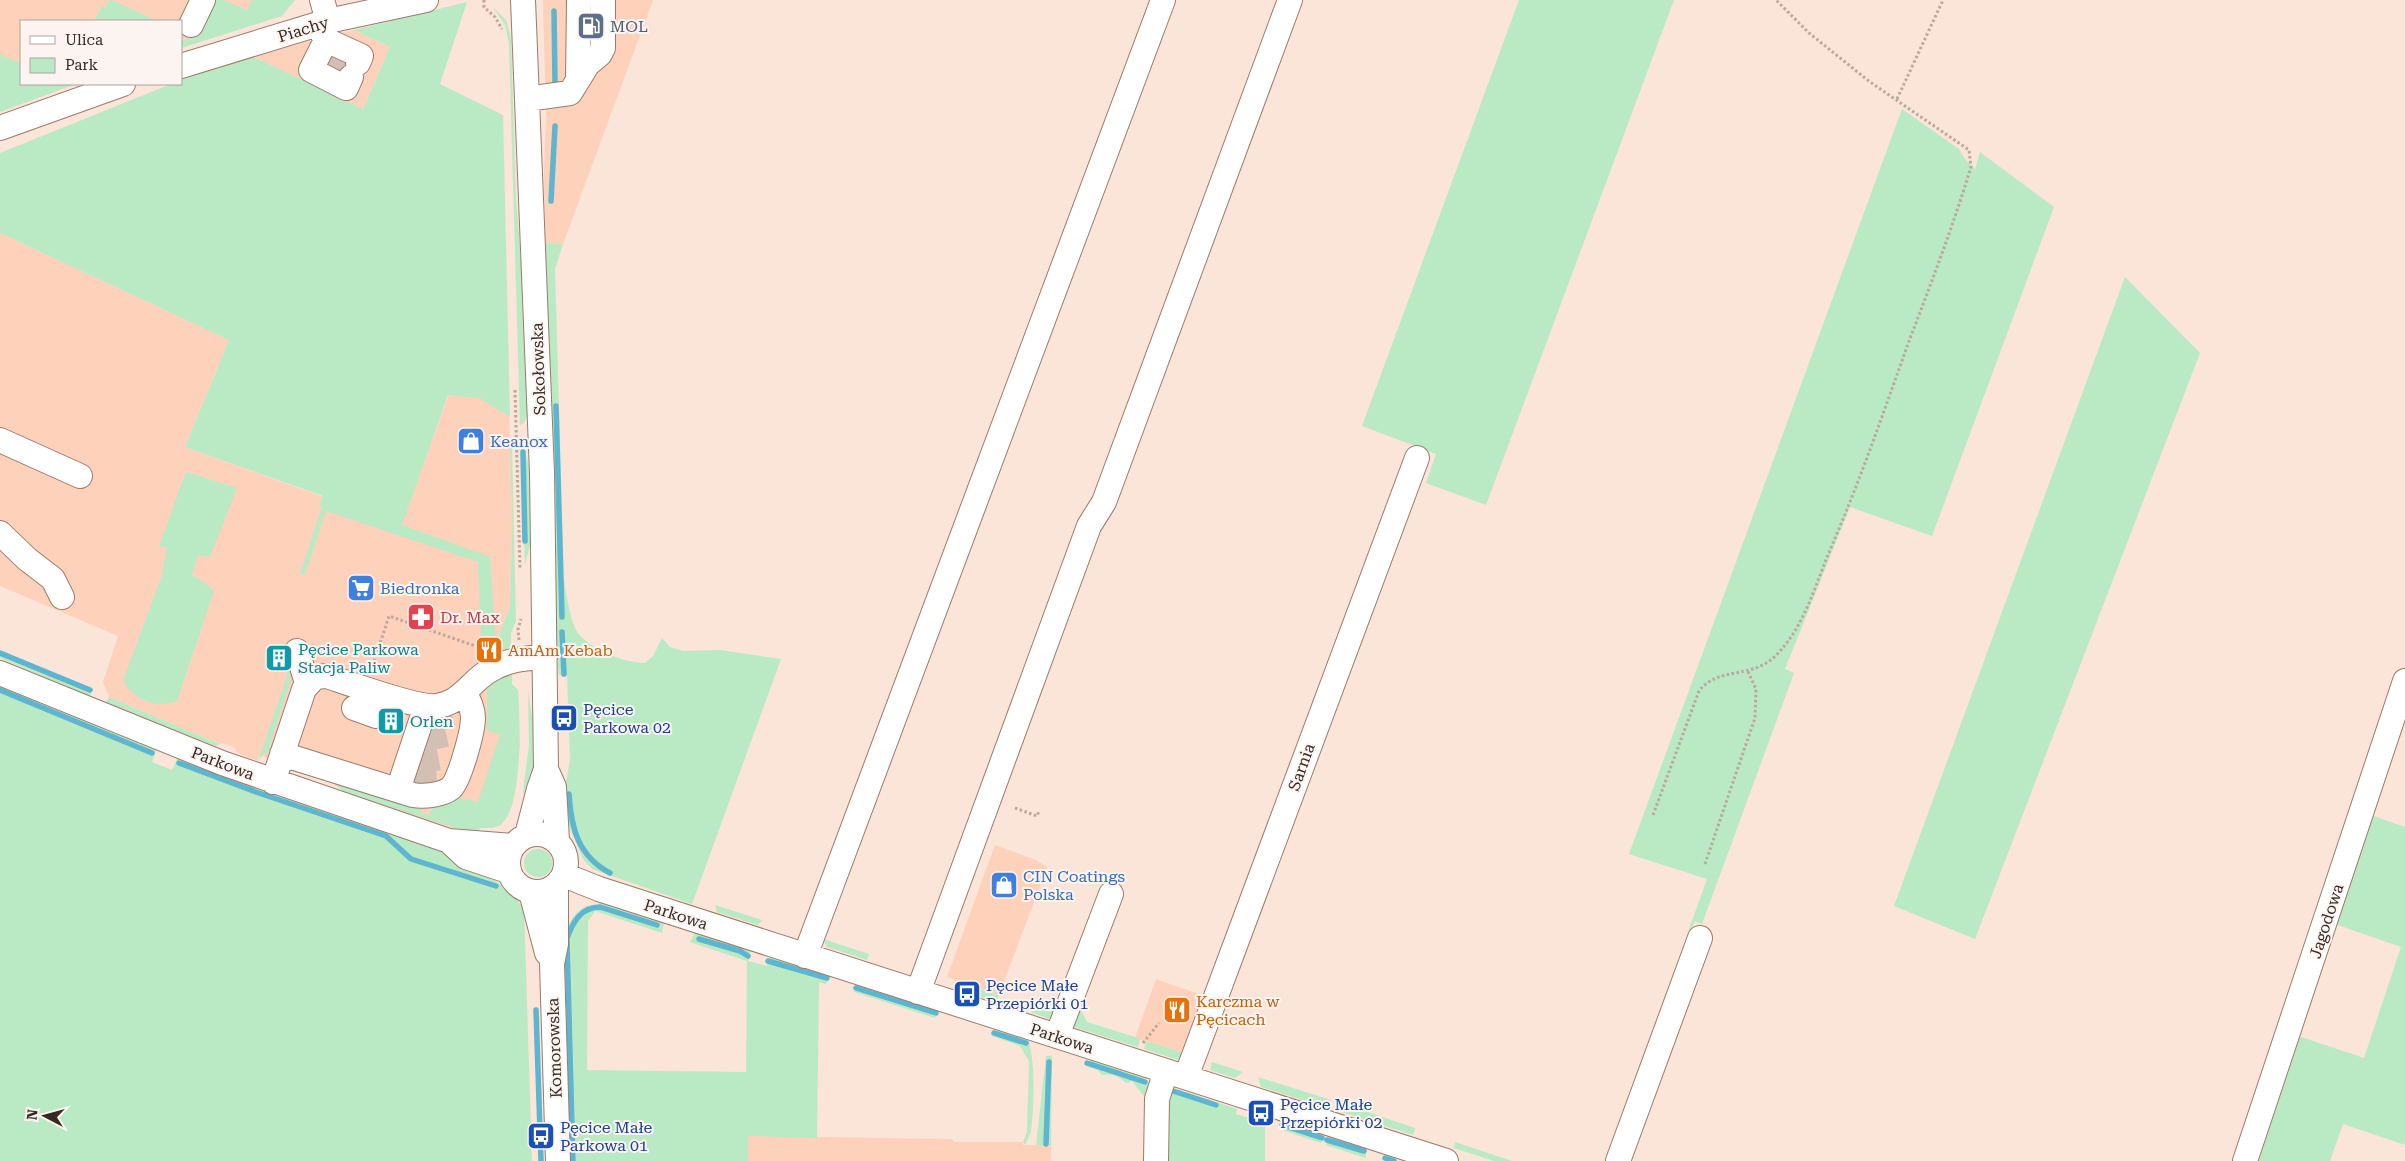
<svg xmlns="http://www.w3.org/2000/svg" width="2405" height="1161" viewBox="0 0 2405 1161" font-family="'Roboto Serif',serif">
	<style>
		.built { fill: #fed1bb }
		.green { fill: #b9eac3 }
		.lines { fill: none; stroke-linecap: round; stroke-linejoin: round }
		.stream { stroke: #5db5cf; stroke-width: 5.5 }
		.minor-tunnel { stroke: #d4bfb4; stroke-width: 24; stroke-dasharray: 24 12; stroke-linecap: butt }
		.minor-casing { stroke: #9c7a69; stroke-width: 26 }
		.path { stroke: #bba79c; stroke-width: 3; stroke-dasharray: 2.5 2.5; stroke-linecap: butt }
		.minor { stroke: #fff; stroke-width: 24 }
		.labels { text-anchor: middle; stroke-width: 4; stroke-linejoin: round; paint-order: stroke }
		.service-label { font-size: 16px; fill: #4e5e75; stroke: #fcf4f1; text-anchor: start }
		.street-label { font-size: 16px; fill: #372922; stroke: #fcf4f1 }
		.shop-label { font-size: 16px; fill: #366cbe; stroke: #fcf4f1; text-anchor: start }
		.health-label { font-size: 16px; fill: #be3a42; stroke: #fcf4f1; text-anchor: start }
		.culture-label { font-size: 16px; fill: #0d838f; stroke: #fcf4f1; text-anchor: start }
		.food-label { font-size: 16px; fill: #c56008; stroke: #fcf4f1; text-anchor: start }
		.transit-label { font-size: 16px; fill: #164399; stroke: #fcf4f1; text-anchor: start }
	</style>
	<rect width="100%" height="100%" fill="#fbe4d8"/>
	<path class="built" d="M 0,0 L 288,0 L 181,48 L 181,21 L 21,21 L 21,84 L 76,84 L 23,102 L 0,92 Z
		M 543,0 L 653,0 L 563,244 L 545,243 L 544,172 L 546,121 Z
		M 354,30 L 390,47 L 363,109 L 254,57 L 322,37 Z
		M 0,233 L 229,340 L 185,447 L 401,525 L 505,242 L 512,526 L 510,607 L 495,643 L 497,677 L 512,675 L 512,684 L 518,690 L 520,745 L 512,806 L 501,825 L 492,828 L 480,828 L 477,835 L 407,814 L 344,792 L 326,778 L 259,755 L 257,761 L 236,752 L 235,748 L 223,743 L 219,744 L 109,697 L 103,682 L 118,636 L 0,586 Z
		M 995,845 L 1036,860 L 1047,867 L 999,995 L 947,977 Z
		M 1156,979 L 1210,998 L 1189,1055 L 1135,1038 Z
		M 747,1136 L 952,1139 L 954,1142 L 1023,1142 L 1023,1145 L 1051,1145 L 1051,1161 L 748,1161 Z"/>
	<path class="green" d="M 109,0 L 112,0 L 157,21 L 94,21 L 102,6 L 105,8 Z
		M 215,0 L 224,0 L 247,10 L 252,0 L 295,0 L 282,16 L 181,48 L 181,41 L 197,36 Z
		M 1519,0 L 1674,0 L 1486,505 L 1426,483 L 1436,454 L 1362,426 Z
		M 467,2 L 440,84 L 503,115 L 510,417 L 479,398 L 448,395 L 402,525 L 490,557 L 496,642 L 510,607 L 512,526 L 510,445 L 512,444 L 516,621 L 511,633 L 511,647 L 496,655 L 495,644 L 481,644 L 478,562 L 326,511 L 305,575 L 300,574 L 322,507 L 319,506 L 323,496 L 185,447 L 229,340 L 0,233 L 0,153 L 161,88 L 171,84 L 181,84 L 181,80 L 227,63 L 254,57 L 363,109 L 390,47 L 354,30 Z
		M 492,6 L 506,20 L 511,38 L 516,198 L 526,326 L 529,411 L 524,423 L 520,425 L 509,44 L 505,25 Z
		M 0,54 L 21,64 L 21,84 L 76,84 L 0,112 Z
		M 1902,109 L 1959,149 L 1965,159 L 1975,169 L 1980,152 L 2054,207 L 1932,536 L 1850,507 L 1785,669 L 1794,673 L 1702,924 L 1695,921 L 1686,944 L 1688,932 L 1707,879 L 1629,854 Z
		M 545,243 L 563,244 L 555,269 L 564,579 C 566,593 570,622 578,633 C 593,651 622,662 645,663 L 653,656 L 662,638 L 670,647 L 683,651 L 720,650 L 781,659 L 692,904 L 592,869 L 583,859 L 568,824 L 566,782 L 570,760 L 567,675 L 559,675 L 557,661 Z
		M 2125,277 L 2200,353 L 1975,939 L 1894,906 Z
		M 521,449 C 534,457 533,520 531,535 C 531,545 527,556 525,566 Z
		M 186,472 L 237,488 L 210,557 L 198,555 L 192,575 L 204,582 L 214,591 L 177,701 C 156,709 135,701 123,681 L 162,575 L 167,548 L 159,546 Z
		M 273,647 L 286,651 L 291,680 L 267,754 L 264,753 L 258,761 L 288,673 L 266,666 Z
		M 0,650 L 92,689 L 90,696 L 0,658 Z
		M 508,674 L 512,675 L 512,684 L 518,690 C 520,718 523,806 502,823 C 496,829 488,828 480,828 L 477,835 L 344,792 L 333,782 L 424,802 L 420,812 L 429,815 L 432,807 L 437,808 L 441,798 L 449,803 L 452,796 L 478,802 L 500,735 L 487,730 L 487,688 L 489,685 L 495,689 L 490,683 Z
		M 0,683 L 157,748 L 152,762 L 172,770 L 178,757 L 438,847 L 463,868 L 496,881 L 524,907 L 532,1161 L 0,1161 Z
		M 528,692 L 534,729 L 536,764 L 526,796 L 523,792 L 529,745 Z
		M 109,697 L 219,744 L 215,746 L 106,703 Z
		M 2371,815 L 2405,827 L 2405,1145 L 2343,1124 L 2330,1161 L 2259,1161 L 2298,1036 L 2364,1058 L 2401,947 L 2335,924 Z
		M524 863a14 14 0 1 1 28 0a14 14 0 1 1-28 0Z
		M 601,899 L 664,920 L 662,933 L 595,911 L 588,921 L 587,1070 L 746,1072 L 747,961 L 690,942 L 696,930 L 751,948 L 748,961 L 767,966 L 771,954 L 830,973 L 826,984 L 819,982 L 817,1138 L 748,1136 L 748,1161 L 576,1161 L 570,936 L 560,936 C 573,921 575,904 599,905 Z
		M 715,905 L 762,920 L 758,925 L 717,912 Z
		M 823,939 L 869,954 L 867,960 L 827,947 Z
		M 858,982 L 934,1007 L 937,1011 L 935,1018 L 854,992 Z
		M 965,984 L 999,995 L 997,1002 L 960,991 Z
		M 1062,1000 L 1054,1020 L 1032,1013 L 1032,1005 L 1043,1009 Z
		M 1078,1004 L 1087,1022 L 1135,1037 L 1140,1039 L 1138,1047 L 1071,1026 Z
		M 995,1026 L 1027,1037 C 1036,1056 1034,1109 1031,1131 C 1030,1136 1027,1140 1025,1145 L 1023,1142 L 1027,1132 L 1029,1061 L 1020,1046 L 992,1036 Z
		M 1146,1041 L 1189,1055 L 1185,1062 L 1144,1049 Z
		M 1046,1056 L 1052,1056 L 1051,1145 L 1036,1145 Z
		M 1094,1058 L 1145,1074 L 1151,1095 L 1146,1099 L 1132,1081 L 1126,1083 C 1120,1076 1111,1073 1102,1075 L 1098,1070 L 1085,1066 L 1087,1062 Z
		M 1212,1062 L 1243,1072 L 1235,1078 L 1210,1070 Z
		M 1258,1077 L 1331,1100 L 1328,1108 L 1261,1087 Z
		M 1173,1088 L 1237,1109 L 1236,1114 L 1265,1123 L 1265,1161 L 1165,1161 L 1164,1100 Z
		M 1344,1104 L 1415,1128 L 1413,1135 L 1342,1112 Z
		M 1287,1120 L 1325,1132 L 1321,1143 L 1279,1129 Z
		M 1329,1133 L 1365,1145 L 1366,1158 L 1326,1145 Z
		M 1455,1142 L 1512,1161 L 1494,1161 L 1454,1148 Z"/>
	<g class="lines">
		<path class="stream" d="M 554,11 L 555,83
			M 551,201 L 555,126
			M 556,406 L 562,617
			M 523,452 L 525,541
			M 562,632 L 564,674
			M 0,653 L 90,690
			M 0,690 L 152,753
			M 179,763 L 256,792 L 386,836 L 411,859 L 496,886
			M 569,794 C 571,828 578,856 610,873
			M 699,939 L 740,951 L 748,956
			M 768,961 L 827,978
			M 856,988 L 936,1013
			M 536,1010 L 541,1161
			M 994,1033 L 1026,1043
			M 1087,1063 L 1145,1082
			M 1173,1091 L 1216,1105
			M 1282,1125 L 1322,1138
			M 1327,1140 L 1364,1151
			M 1046,1144 L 1049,1062
			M 1385,1158 L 1394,1161
			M 573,1161 L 567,938 C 573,922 581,907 600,907 L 657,925"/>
		<path class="minor-tunnel" d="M 334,69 L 341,54
			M 376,716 L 407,726
			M 429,721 L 454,715
			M 423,740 L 455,733
			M 415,763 L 447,757
			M 413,781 L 440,779"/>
		<g class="minor-casing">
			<path id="minor" d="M 322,0 L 328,21
				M 523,0 L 542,473 L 546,769 L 539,789 L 527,835
				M 191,25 L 203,0
				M 319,27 L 326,40 L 361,56 L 358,63
				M 326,40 L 311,70 L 346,88 L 351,77
				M 181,66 L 328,21 L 426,0
				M 578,80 L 579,0
				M 527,99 L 570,93 L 588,64 L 600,54 L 603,48 L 603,0
				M 0,128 L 123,84
				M 0,440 L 80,476
				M 0,533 L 27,559 L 53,579 L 62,597
				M 297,651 L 307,683
				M 0,673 L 222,763 L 449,841 L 513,846
				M 354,708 L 376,716
				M 282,754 L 413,795 C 424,797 442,795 451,788 C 460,779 473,731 473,718 C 473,709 469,701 465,693
				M 546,769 L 554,787 L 557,841
				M 273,782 L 304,689 L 315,677 L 327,676 C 348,683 419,709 437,706 C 460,703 469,684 487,672 C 505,660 524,658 545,657
				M 398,790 L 426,706
				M508 863a29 29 0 1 1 58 0a29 29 0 1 1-58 0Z
				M 451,843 L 466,857 L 508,871
				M 564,875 L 599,889 L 1446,1161
				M 556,886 L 556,944 L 552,964 L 558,1161
				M 531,892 L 547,953
				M 805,956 L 1163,0
				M 918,992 L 1089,526 L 1104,502 L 1290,0
				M 1057,1036 L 1111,894
				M 1186,1077 L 1417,458
				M 1156,1161 L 1157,1099 L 1166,1071
				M 1618,1161 L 1700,938
				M 2245,1161 L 2405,681"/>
		</g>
		<path class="path" d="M 484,0 L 484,7 L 495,17 L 502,29
			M 1897,99 L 1943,0
			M 515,390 L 520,568
			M 519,640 L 518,629 L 521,619
			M 371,671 L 389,616 L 484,649
			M 1015,808 L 1037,816 L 1039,811
			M 1653,815 L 1699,691 C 1720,664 1754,682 1780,651 C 1805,624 1816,583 1830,550 C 1860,481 1884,411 1909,341 C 1931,284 1953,226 1971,167 L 1969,150 L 1870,82 L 1809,33 L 1776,0
			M 1705,864 L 1755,718 L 1756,689 L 1748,672
			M 1143,1043 L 1159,1023"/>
		<use href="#minor" class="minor"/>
	</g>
	<defs>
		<g id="fuel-square" transform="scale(1.4375)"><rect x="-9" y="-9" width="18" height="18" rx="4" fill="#5c6f8a" stroke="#fcf4f1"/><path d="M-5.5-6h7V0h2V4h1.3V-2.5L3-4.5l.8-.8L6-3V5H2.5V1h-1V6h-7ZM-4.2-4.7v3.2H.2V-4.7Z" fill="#fff"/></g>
		<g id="shop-square" transform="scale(1.4375)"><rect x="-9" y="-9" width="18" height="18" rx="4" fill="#3f7fe0" stroke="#fcf4f1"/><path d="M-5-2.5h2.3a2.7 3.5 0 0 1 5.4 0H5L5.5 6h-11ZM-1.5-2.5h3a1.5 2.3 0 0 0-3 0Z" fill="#fff"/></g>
		<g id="supermarket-square" transform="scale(1.4375)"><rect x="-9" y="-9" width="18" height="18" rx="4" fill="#3f7fe0" stroke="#fcf4f1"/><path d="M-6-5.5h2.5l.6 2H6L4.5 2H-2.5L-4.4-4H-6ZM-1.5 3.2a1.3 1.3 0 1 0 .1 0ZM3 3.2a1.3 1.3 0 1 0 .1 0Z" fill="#fff"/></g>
		<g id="pharmacy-square" transform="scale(1.4375)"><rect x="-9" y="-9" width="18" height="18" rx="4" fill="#e0444e" stroke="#fcf4f1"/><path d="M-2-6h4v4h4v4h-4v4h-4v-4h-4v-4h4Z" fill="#fff"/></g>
		<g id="restaurant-square" transform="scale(1.4375)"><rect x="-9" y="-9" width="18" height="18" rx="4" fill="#e8710a" stroke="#fcf4f1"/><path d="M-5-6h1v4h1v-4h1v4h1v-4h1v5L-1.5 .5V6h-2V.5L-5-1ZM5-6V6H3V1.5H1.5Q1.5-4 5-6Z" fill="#fff"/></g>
		<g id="building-square" transform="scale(1.4375)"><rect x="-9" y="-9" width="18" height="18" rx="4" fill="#0f9aa8" stroke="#fcf4f1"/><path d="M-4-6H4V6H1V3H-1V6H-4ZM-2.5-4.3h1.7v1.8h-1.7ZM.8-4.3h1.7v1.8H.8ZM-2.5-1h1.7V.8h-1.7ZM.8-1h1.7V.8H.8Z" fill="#fff"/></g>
		<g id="bus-square" transform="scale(1.4375)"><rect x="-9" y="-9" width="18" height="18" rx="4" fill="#1a4fb4" stroke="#fcf4f1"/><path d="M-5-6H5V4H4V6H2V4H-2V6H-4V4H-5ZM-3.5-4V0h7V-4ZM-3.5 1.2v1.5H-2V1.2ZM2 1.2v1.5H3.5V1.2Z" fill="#fff"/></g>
	</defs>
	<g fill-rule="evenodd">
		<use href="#fuel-square" x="591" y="26"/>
		<use href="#shop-square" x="471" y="441"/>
		<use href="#supermarket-square" x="361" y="588"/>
		<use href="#pharmacy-square" x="421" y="617"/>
		<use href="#restaurant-square" x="489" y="650"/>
		<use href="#building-square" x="279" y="658"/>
		<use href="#bus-square" x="564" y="718"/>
		<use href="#building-square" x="391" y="721"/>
		<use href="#shop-square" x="1004" y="885"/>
		<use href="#bus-square" x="967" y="994"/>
		<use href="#restaurant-square" x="1177" y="1010"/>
		<use href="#bus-square" x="1261" y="1113"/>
		<use href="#bus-square" x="541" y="1136"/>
	</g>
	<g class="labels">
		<g class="service-label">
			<text x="610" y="32">MOL</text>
		</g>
		<g class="street-label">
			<text transform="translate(303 29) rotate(-17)" y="6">Piachy</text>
			<text transform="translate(538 369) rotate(-92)" y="6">Sokołowska</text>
			<text transform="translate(223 763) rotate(21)" y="6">Parkowa</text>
			<text transform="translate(1301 767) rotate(-70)" y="6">Sarnia</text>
			<text transform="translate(676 914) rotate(18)" y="6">Parkowa</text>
			<text transform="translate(2326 921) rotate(-72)" y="6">Jagodowa</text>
			<text transform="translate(1062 1038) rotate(18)" y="6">Parkowa</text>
			<text transform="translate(554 1048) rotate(-92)" y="6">Komorowska</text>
		</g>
		<g class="shop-label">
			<text x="490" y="447">Keanox</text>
			<text x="380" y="594">Biedronka</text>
			<text x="1023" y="882">CIN Coatings<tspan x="1023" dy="18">Polska</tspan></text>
		</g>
		<g class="health-label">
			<text x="440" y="623">Dr. Max</text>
		</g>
		<g class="culture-label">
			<text x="298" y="655">Pęcice Parkowa<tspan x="298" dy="18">Stacja Paliw</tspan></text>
			<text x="410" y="727">Orlen</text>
		</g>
		<g class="food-label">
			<text x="508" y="656">AmAm Kebab</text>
			<text x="1196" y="1007">Karczma w<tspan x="1196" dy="18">Pęcicach</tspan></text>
		</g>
		<g class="transit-label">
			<text x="583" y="715">Pęcice<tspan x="583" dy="18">Parkowa 02</tspan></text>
			<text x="986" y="991">Pęcice Małe<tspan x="986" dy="18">Przepiórki 01</tspan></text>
			<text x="1280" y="1110">Pęcice Małe<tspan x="1280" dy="18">Przepiórki 02</tspan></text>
			<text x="560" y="1133">Pęcice Małe<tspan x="560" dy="18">Parkowa 01</tspan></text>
		</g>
	</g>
	<rect x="20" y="20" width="162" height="65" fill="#fcf4f1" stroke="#ada39e"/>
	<rect x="30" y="36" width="25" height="8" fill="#ffffff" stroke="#ada39e"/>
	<text x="65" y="45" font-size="15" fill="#372922">Ulica</text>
	<rect x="30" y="58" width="25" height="15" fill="#b9eac3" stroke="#ada39e"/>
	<text x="65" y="70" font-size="15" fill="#372922">Park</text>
	<g transform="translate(45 1116) rotate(276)" stroke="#fcf4f1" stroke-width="4" paint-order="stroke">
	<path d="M0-4L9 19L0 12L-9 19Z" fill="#372922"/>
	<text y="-8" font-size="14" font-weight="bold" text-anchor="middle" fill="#372922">N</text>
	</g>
</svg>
